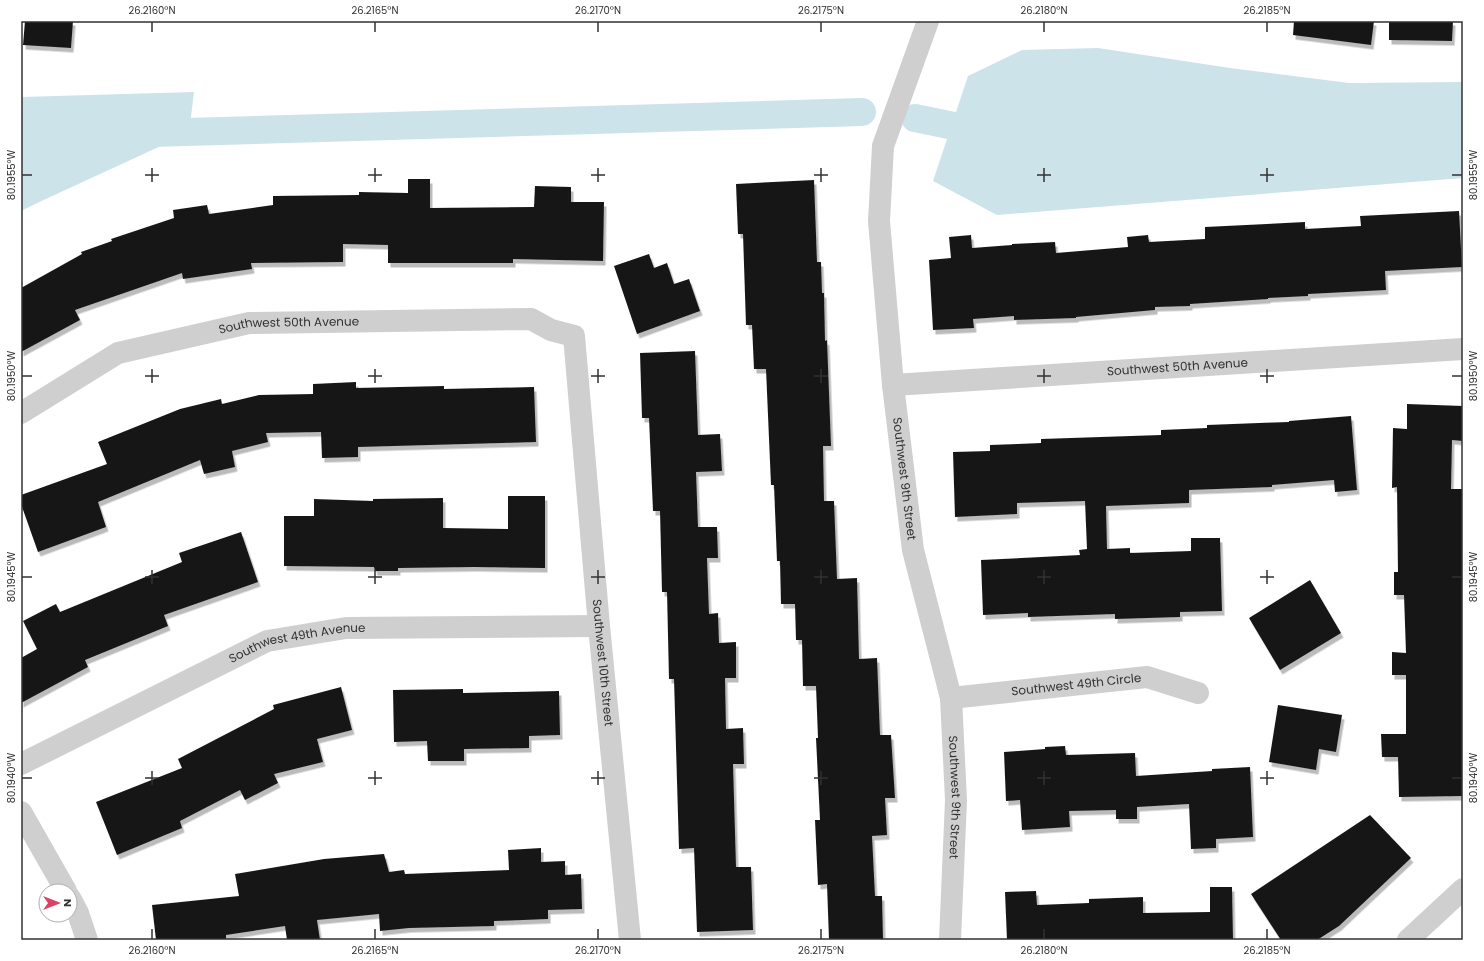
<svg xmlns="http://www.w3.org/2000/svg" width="1484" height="961" viewBox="0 0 1484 961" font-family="Poppins,sans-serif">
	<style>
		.water { fill: #cce3e9 }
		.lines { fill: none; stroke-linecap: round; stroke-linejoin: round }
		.canal { stroke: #cce3e9; stroke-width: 28 }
		.building { fill: #191919; filter: url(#shadow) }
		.minor { stroke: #cfcfcf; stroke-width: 22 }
		.ticks { fill: none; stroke: #323232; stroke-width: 1.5 }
		.labels { text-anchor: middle; stroke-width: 4; stroke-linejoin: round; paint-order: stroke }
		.street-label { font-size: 12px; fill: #323232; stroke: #fff }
		.neatline { fill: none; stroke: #323232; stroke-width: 1.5 }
		.ticks-label { font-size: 10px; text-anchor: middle; fill: #323232 }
	</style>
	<defs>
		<filter id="shadow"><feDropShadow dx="2.5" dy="4.5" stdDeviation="0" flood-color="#0004"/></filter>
	</defs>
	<rect width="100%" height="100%" fill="#fff"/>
	<path class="water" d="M 1098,48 L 1230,68 L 1349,83 L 1463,82 L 1463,178 L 997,215 L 933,181 L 968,76 L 1022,50 Z
		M 194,92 L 189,133 L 35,204 L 21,211 L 21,97 Z"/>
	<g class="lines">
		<path class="canal" d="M 915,118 L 973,130 L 990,130
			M 151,133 L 862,112"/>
	</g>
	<path class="building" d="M 25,21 L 73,21 L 71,48 L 23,45 Z
		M 1294,21 L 1374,21 L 1371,45 L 1293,35 Z
		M 1389,21 L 1453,21 L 1452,41 L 1389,40 Z
		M 408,179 L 430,179 L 430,208 L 534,207 L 535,186 L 571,187 L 571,202 L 604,202 L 603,261 L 513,259 L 513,263 L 388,263 L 388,245 L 343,244 L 343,262 L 251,263 L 252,269 L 183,279 L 182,273 L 75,310 L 80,320 L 21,352 L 21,288 L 82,254 L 81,252 L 112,241 L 111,239 L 174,218 L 173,210 L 207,205 L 209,214 L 273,205 L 273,196 L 359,195 L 359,192 L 408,193 Z
		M 814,180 L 817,262 L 821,262 L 822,293 L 824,293 L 825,341 L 827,340 L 831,446 L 823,446 L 824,501 L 834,501 L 837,579 L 857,578 L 859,659 L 877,658 L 880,735 L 891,735 L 895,798 L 885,798 L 887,835 L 872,836 L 875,896 L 882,896 L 883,940 L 829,940 L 827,884 L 818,885 L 815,820 L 820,820 L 816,738 L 818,738 L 816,686 L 803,686 L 802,640 L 796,640 L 795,604 L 781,604 L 780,561 L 777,561 L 774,485 L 771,485 L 766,369 L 754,369 L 752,325 L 746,325 L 743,234 L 738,234 L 736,184 Z
		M 1459,211 L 1462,267 L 1385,271 L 1386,290 L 1308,294 L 1308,296 L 1268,298 L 1268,299 L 1190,304 L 1190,306 L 1155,307 L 1155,310 L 1076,317 L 1076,318 L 1014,320 L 1014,316 L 973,319 L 974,328 L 933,330 L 929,260 L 951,258 L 949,237 L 971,235 L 972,248 L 1012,245 L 1012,244 L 1055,242 L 1056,253 L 1128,247 L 1127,237 L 1148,235 L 1149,242 L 1205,239 L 1205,227 L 1305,222 L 1305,229 L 1361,226 L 1360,216 Z
		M 649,254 L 654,268 L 667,263 L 674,284 L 689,279 L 700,311 L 637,334 L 614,266 Z
		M 695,351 L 698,435 L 720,434 L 722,471 L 696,472 L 698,527 L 717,527 L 718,558 L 707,558 L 709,614 L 718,613 L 719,643 L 736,642 L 736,678 L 725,678 L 726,729 L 743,728 L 744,764 L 733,764 L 736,867 L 751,867 L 753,930 L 697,932 L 694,848 L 679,849 L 674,679 L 669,679 L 667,592 L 662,592 L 660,511 L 653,511 L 649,418 L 642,418 L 640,353 Z
		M 356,382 L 356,388 L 444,386 L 444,389 L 534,387 L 536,442 L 358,447 L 358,457 L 322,458 L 321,432 L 266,433 L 268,442 L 232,451 L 235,467 L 204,474 L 200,460 L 98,502 L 106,527 L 38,552 L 21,504 L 21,495 L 107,464 L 98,442 L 180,409 L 221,399 L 222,404 L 259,395 L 313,394 L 313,384 Z
		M 1407,404 L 1463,406 L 1463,441 L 1452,440 L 1451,489 L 1463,489 L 1463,796 L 1399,797 L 1398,757 L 1382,757 L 1381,734 L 1406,734 L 1406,675 L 1392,675 L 1392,652 L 1406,653 L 1404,595 L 1394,595 L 1394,572 L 1398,572 L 1397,487 L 1392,488 L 1393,428 L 1407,429 Z
		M 1351,416 L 1357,490 L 1335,492 L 1334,480 L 1272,485 L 1272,487 L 1189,490 L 1189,503 L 1106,506 L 1107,549 L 1130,548 L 1130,553 L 1191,551 L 1191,538 L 1220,538 L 1222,611 L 1180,612 L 1180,617 L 1115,619 L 1115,614 L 1028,617 L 1028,613 L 983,615 L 981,560 L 1080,555 L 1079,550 L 1087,549 L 1085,501 L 1017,503 L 1017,514 L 955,517 L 953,452 L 990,451 L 990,445 L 1041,443 L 1041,439 L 1161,435 L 1161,430 L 1207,428 L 1207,425 L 1289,422 L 1289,421 Z
		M 508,496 L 545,496 L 545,568 L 474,567 L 398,568 L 398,571 L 375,571 L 374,567 L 284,566 L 284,516 L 314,516 L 314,499 L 373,501 L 373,499 L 443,498 L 443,528 L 508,529 Z
		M 241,532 L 258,582 L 164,615 L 168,626 L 85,660 L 88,667 L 21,703 L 21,658 L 37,649 L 23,621 L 56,604 L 60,612 L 182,562 L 179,553 Z
		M 1310,580 L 1341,633 L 1280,670 L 1249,618 Z
		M 341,687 L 352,730 L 317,739 L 323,762 L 274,774 L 278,783 L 245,800 L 240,790 L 180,821 L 182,828 L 117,855 L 96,802 L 182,768 L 178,759 L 274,709 L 273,705 Z
		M 463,689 L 463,693 L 559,691 L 560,735 L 529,736 L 529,748 L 464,749 L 464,761 L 428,761 L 427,741 L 394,742 L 393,690 Z
		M 1278,705 L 1342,715 L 1336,752 L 1319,749 L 1316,770 L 1269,762 Z
		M 1065,746 L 1066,755 L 1135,753 L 1136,776 L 1212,771 L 1212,769 L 1250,767 L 1253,837 L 1216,839 L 1216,848 L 1191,849 L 1189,804 L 1137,807 L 1137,819 L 1116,819 L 1116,810 L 1069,811 L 1070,827 L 1022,830 L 1020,800 L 1006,801 L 1004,752 L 1045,749 L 1045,747 Z
		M 1370,815 L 1411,858 L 1339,926 L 1317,940 L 1281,940 L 1251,894 Z
		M 541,848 L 541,862 L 565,861 L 565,875 L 581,874 L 582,909 L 548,910 L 548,919 L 494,921 L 494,926 L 409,928 L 380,931 L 379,914 L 317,920 L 320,940 L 287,940 L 285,926 L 226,935 L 226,940 L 156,940 L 152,905 L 239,896 L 235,874 L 324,859 L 384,854 L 389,872 L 404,870 L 405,874 L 509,870 L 508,850 Z
		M 1210,887 L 1232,887 L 1233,940 L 1007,940 L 1005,892 L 1036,891 L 1037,905 L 1089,903 L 1089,899 L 1143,897 L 1143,913 L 1210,912 Z"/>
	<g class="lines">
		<g class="minor">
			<path id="s1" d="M 928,21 L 883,146 L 879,221 L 893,385 L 913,550 L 951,698 L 956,800 L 950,940"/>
			<path id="s2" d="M 893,385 L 1463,349"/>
			<path id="s3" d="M 21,413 L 118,353 L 249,323 L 531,319 L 551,330 L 574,336 L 599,626 L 630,940"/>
			<path id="s4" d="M 951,698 L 1147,677 L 1198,693"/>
			<path id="s5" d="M 21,764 L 267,641 L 346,628 L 599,626"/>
			<path d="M 21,812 L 66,891"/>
			<path d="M 70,898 L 78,913 L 87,940"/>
			<path d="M 1408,940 L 1463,889"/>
		</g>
	</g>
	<path class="ticks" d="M 152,22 L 152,32M 375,22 L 375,32M 598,22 L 598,32M 821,22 L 821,32M 1044,22 L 1044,32M 1267,22 L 1267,32M 152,168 L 152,182M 375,168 L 375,182M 598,168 L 598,182M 821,168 L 821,182M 1044,168 L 1044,182M 1267,168 L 1267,182M 22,175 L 32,175M 145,175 L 159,175M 368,175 L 382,175M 591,175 L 605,175M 814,175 L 828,175M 1037,175 L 1051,175M 1260,175 L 1274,175M 1452,175 L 1462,175M 152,369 L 152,383M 375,369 L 375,383M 598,369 L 598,383M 821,369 L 821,383M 1044,369 L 1044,383M 1267,369 L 1267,383M 22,376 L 32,376M 145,376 L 159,376M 368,376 L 382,376M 591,376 L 605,376M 814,376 L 828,376M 1037,376 L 1051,376M 1260,376 L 1274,376M 1452,376 L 1462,376M 152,570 L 152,584M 375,570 L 375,584M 598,570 L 598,584M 821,570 L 821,584M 1044,570 L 1044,584M 1267,570 L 1267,584M 22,577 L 32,577M 145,577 L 159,577M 368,577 L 382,577M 591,577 L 605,577M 814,577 L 828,577M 1037,577 L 1051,577M 1260,577 L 1274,577M 1452,577 L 1462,577M 152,771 L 152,785M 375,771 L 375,785M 598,771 L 598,785M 821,771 L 821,785M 1044,771 L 1044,785M 1267,771 L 1267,785M 22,778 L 32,778M 145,778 L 159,778M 368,778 L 382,778M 591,778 L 605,778M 814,778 L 828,778M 1037,778 L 1051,778M 1260,778 L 1274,778M 1452,778 L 1462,778M 152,929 L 152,939M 375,929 L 375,939M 598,929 L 598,939M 821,929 L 821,939M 1044,929 L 1044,939M 1267,929 L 1267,939"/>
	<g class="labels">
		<g class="street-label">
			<text dy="4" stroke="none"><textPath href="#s3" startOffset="288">Southwest 50th Avenue</textPath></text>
			<text dy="4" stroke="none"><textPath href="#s2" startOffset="285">Southwest 50th Avenue</textPath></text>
			<text dy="4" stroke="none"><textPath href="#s1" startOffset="467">Southwest 9th Street</textPath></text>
			<text dy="4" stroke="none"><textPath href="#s5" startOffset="304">Southwest 49th Avenue</textPath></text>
			<text dy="4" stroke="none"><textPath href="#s3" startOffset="905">Southwest 10th Street</textPath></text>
			<text dy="4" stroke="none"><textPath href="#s4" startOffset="126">Southwest 49th Circle</textPath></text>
			<text dy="4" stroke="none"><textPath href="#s1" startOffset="791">Southwest 9th Street</textPath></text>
		</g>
	</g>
	<rect width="1484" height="961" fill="none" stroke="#ffffff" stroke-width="44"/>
	<g transform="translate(58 903) rotate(90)"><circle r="19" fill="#ffffff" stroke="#adadad"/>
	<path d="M0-3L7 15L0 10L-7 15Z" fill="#db4266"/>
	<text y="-6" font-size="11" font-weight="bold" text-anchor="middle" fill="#323232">N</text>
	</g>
	<rect x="22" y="22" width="1440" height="917" class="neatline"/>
	<g class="ticks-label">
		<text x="152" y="14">26.2160°N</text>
		<text x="375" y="14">26.2165°N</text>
		<text x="598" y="14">26.2170°N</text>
		<text x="821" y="14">26.2175°N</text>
		<text x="1044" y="14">26.2180°N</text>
		<text x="1267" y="14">26.2185°N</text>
		<text transform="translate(1473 175) rotate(-90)" y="4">80.1955°W</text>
		<text transform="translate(11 175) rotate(-90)" y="4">80.1955°W</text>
		<text transform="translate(1473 376) rotate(-90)" y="4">80.1950°W</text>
		<text transform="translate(11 376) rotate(-90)" y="4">80.1950°W</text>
		<text transform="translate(11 577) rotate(-90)" y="4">80.1945°W</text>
		<text transform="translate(1473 577) rotate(-90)" y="4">80.1945°W</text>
		<text transform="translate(11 778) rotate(-90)" y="4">80.1940°W</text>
		<text transform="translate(1473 778) rotate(-90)" y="4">80.1940°W</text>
		<text x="152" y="954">26.2160°N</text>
		<text x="375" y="954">26.2165°N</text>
		<text x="598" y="954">26.2170°N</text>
		<text x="821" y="954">26.2175°N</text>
		<text x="1044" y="954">26.2180°N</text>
		<text x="1267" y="954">26.2185°N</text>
	</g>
</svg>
